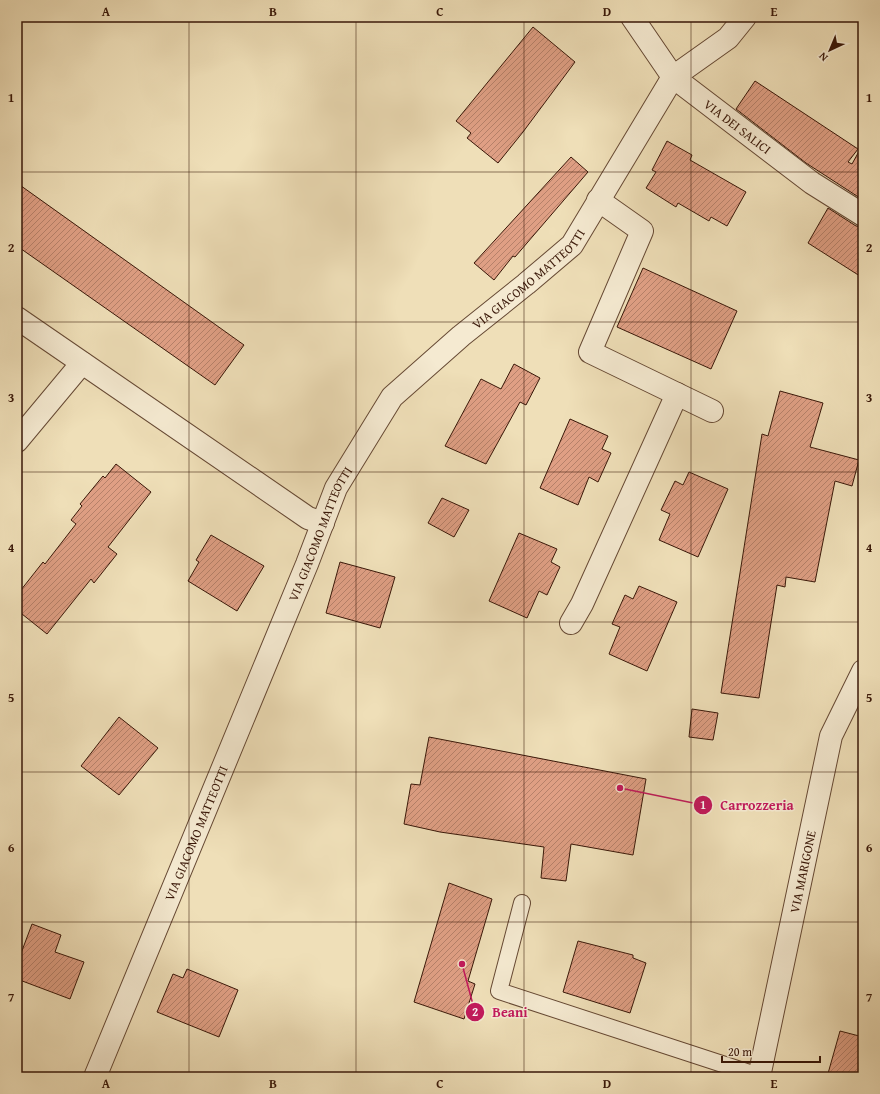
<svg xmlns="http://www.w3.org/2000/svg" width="880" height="1094" viewBox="0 0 880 1094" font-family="'Gentium Book Plus',serif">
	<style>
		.building { fill: url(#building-hatch); stroke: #391708 }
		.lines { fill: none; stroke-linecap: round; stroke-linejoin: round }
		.lane-casing { stroke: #664934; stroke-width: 18 }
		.street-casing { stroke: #664934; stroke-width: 24 }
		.lane { stroke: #f5ead1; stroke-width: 16 }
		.street { stroke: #f5ead1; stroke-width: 22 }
		.grid { fill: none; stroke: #391708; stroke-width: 1; stroke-opacity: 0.55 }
		.labels { text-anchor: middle; stroke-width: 3; stroke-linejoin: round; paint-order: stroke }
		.street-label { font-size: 13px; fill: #391708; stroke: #f5ead1 }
		.leader { fill: none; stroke: #c2185b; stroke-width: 1.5 }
		.callout-dot { fill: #c2185b; stroke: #f5ead1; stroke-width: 1.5 }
		.mark-label { font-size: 12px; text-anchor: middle; font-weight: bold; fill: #fff }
		.callout-label { font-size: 14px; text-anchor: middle; font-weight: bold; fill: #c2185b; stroke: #f5ead1; stroke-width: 3; stroke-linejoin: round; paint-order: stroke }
		.neatline { fill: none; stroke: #391708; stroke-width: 1.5 }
		.grid-label { font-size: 13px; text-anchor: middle; font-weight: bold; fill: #391708 }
	</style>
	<defs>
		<pattern id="building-hatch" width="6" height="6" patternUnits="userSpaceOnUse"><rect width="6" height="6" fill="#df9f84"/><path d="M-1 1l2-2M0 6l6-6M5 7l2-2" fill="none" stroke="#b6816a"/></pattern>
	</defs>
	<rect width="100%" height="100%" fill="#efdfb8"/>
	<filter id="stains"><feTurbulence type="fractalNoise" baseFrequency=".005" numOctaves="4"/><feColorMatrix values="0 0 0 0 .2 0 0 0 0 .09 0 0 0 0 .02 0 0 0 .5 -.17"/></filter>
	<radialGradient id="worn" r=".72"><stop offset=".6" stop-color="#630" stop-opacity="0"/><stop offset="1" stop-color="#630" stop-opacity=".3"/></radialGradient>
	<path class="building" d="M 533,27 L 575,62 L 523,132 L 498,163 L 467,138 L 471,133 L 456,121 Z
		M 755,81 L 858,149 L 848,162 L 852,164 L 863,144 L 863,200 L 806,163 L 736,109 Z
		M 667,141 L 692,155 L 690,160 L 746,192 L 727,226 L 711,217 L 709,221 L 678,203 L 676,207 L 646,188 L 656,172 L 652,170 Z
		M 571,157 L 588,172 L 515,257 L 513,256 L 494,280 L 474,263 Z
		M 17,183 L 244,345 L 215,385 L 17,246 Z
		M 828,208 L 856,226 L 863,227 L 863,278 L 808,243 Z
		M 643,268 L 737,311 L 711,369 L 617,327 Z
		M 514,364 L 540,378 L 526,405 L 520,402 L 486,464 L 445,446 L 481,379 L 501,389 Z
		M 780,391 L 823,403 L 810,447 L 859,460 L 852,486 L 835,481 L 815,582 L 786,577 L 785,587 L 777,585 L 759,698 L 721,693 L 762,434 L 768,436 Z
		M 570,419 L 608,436 L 602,449 L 611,453 L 598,482 L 589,477 L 578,505 L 540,488 Z
		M 116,464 L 151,492 L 108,547 L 117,554 L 94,583 L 91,579 L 47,634 L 17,610 L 17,595 L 43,562 L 45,564 L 76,524 L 71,520 L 82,506 L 80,504 L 103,476 L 105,478 Z
		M 689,472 L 728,489 L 698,557 L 659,540 L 670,514 L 661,510 L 675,481 L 683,485 Z
		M 442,498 L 469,510 L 454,537 L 428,523 Z
		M 519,533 L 557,549 L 551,562 L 560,567 L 547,595 L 539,591 L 527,618 L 489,601 Z
		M 211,535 L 264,566 L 237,611 L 188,581 L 199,562 L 196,560 Z
		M 340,562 L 395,577 L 380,628 L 326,613 Z
		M 639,586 L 677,602 L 647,671 L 609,654 L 620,627 L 612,624 L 625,595 L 633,599 Z
		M 692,709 L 718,713 L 713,740 L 689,737 Z
		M 119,717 L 158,748 L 119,795 L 81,766 Z
		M 429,737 L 646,779 L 633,855 L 571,844 L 566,881 L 541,878 L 544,847 L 440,832 L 404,824 L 411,784 L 420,785 Z
		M 449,883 L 492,899 L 468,981 L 475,984 L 464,1019 L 414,1002 Z
		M 32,924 L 61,935 L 55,952 L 84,962 L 70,999 L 17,979 L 17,964 Z
		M 578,941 L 633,955 L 633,958 L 646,963 L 630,1013 L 563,992 Z
		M 187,969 L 238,990 L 219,1037 L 157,1012 L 173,974 L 183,978 Z
		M 840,1031 L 863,1037 L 863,1077 L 827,1077 Z"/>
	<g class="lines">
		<g class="lane-casing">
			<path id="lane" d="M 522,903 L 499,991 L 759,1076"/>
		</g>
		<g class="street-casing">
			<g id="street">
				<path id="s1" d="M 632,17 L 673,77 L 812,183 L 863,215"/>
				<path d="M 598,200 L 642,231 L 590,352 L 712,411"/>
				<path d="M 17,318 L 308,518 L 323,523"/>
				<path d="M 17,441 L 82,363"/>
				<path d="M 571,623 L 582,604 L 677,394"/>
				<path id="s2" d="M 95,1077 L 307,564 L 336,488 L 392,397 L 461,336 L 526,284 L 572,245 L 673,77 L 728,38 L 745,17"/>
				<path id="s3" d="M 759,1077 L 831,736 L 863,671"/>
			</g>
		</g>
		<use href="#lane" class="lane"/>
		<use href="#street" class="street"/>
	</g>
	<path class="grid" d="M 189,17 L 189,1077M 356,17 L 356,1077M 524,17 L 524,1077M 691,17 L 691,1077M 17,172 L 863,172M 17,322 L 863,322M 17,472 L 863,472M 17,622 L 863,622M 17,772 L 863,772M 17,922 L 863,922"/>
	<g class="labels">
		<g class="street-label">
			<text dy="5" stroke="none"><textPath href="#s1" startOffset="154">VIA DEI SALICI</textPath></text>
			<text dy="5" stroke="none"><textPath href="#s2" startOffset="924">VIA GIACOMO MATTEOTTI</textPath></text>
			<text dy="5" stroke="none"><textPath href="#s2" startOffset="588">VIA GIACOMO MATTEOTTI</textPath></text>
			<text dy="5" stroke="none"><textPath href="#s2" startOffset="264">VIA GIACOMO MATTEOTTI</textPath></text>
			<text dy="5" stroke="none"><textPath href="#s3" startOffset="210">VIA MARIGONE</textPath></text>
		</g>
	</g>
	<path class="leader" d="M620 788L703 805M462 964L475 1012"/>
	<g class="callout-dot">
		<circle cx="620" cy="788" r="4"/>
		<circle cx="462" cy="964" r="4"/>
		<circle cx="703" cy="805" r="10"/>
		<circle cx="475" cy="1012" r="10"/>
	</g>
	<g class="mark-label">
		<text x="703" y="809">1</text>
		<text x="475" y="1016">2</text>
	</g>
	<g class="callout-label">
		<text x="757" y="810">Carrozzeria</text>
		<text x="510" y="1017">Beani</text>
	</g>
	<rect width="880" height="1094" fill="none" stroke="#efdfb8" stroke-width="44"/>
	<g transform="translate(830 50) rotate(224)" stroke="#f5ead1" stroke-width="3" paint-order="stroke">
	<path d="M0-3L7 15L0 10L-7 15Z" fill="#391708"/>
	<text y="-6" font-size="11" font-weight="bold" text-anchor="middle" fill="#391708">N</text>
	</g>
	<path d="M722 1056v6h98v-6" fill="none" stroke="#391708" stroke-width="2"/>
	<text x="728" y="1056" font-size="12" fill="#391708" stroke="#f5ead1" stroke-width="3" paint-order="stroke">20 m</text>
	<rect x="22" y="22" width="836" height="1050" class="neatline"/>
	<g class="grid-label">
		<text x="106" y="16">A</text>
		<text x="273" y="16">B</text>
		<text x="440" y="16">C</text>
		<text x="607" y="16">D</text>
		<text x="774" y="16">E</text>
		<text x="11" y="102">1</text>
		<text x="869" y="102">1</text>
		<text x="11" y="252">2</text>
		<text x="869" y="252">2</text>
		<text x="11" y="402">3</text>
		<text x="869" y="402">3</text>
		<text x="11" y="552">4</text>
		<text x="869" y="552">4</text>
		<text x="11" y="702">5</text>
		<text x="869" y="702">5</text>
		<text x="11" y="852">6</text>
		<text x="869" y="852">6</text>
		<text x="11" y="1002">7</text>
		<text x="869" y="1002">7</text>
		<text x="106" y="1088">A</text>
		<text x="273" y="1088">B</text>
		<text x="440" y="1088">C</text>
		<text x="607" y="1088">D</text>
		<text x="774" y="1088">E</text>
	</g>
	<rect width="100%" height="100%" filter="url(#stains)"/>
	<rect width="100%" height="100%" fill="url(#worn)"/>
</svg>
